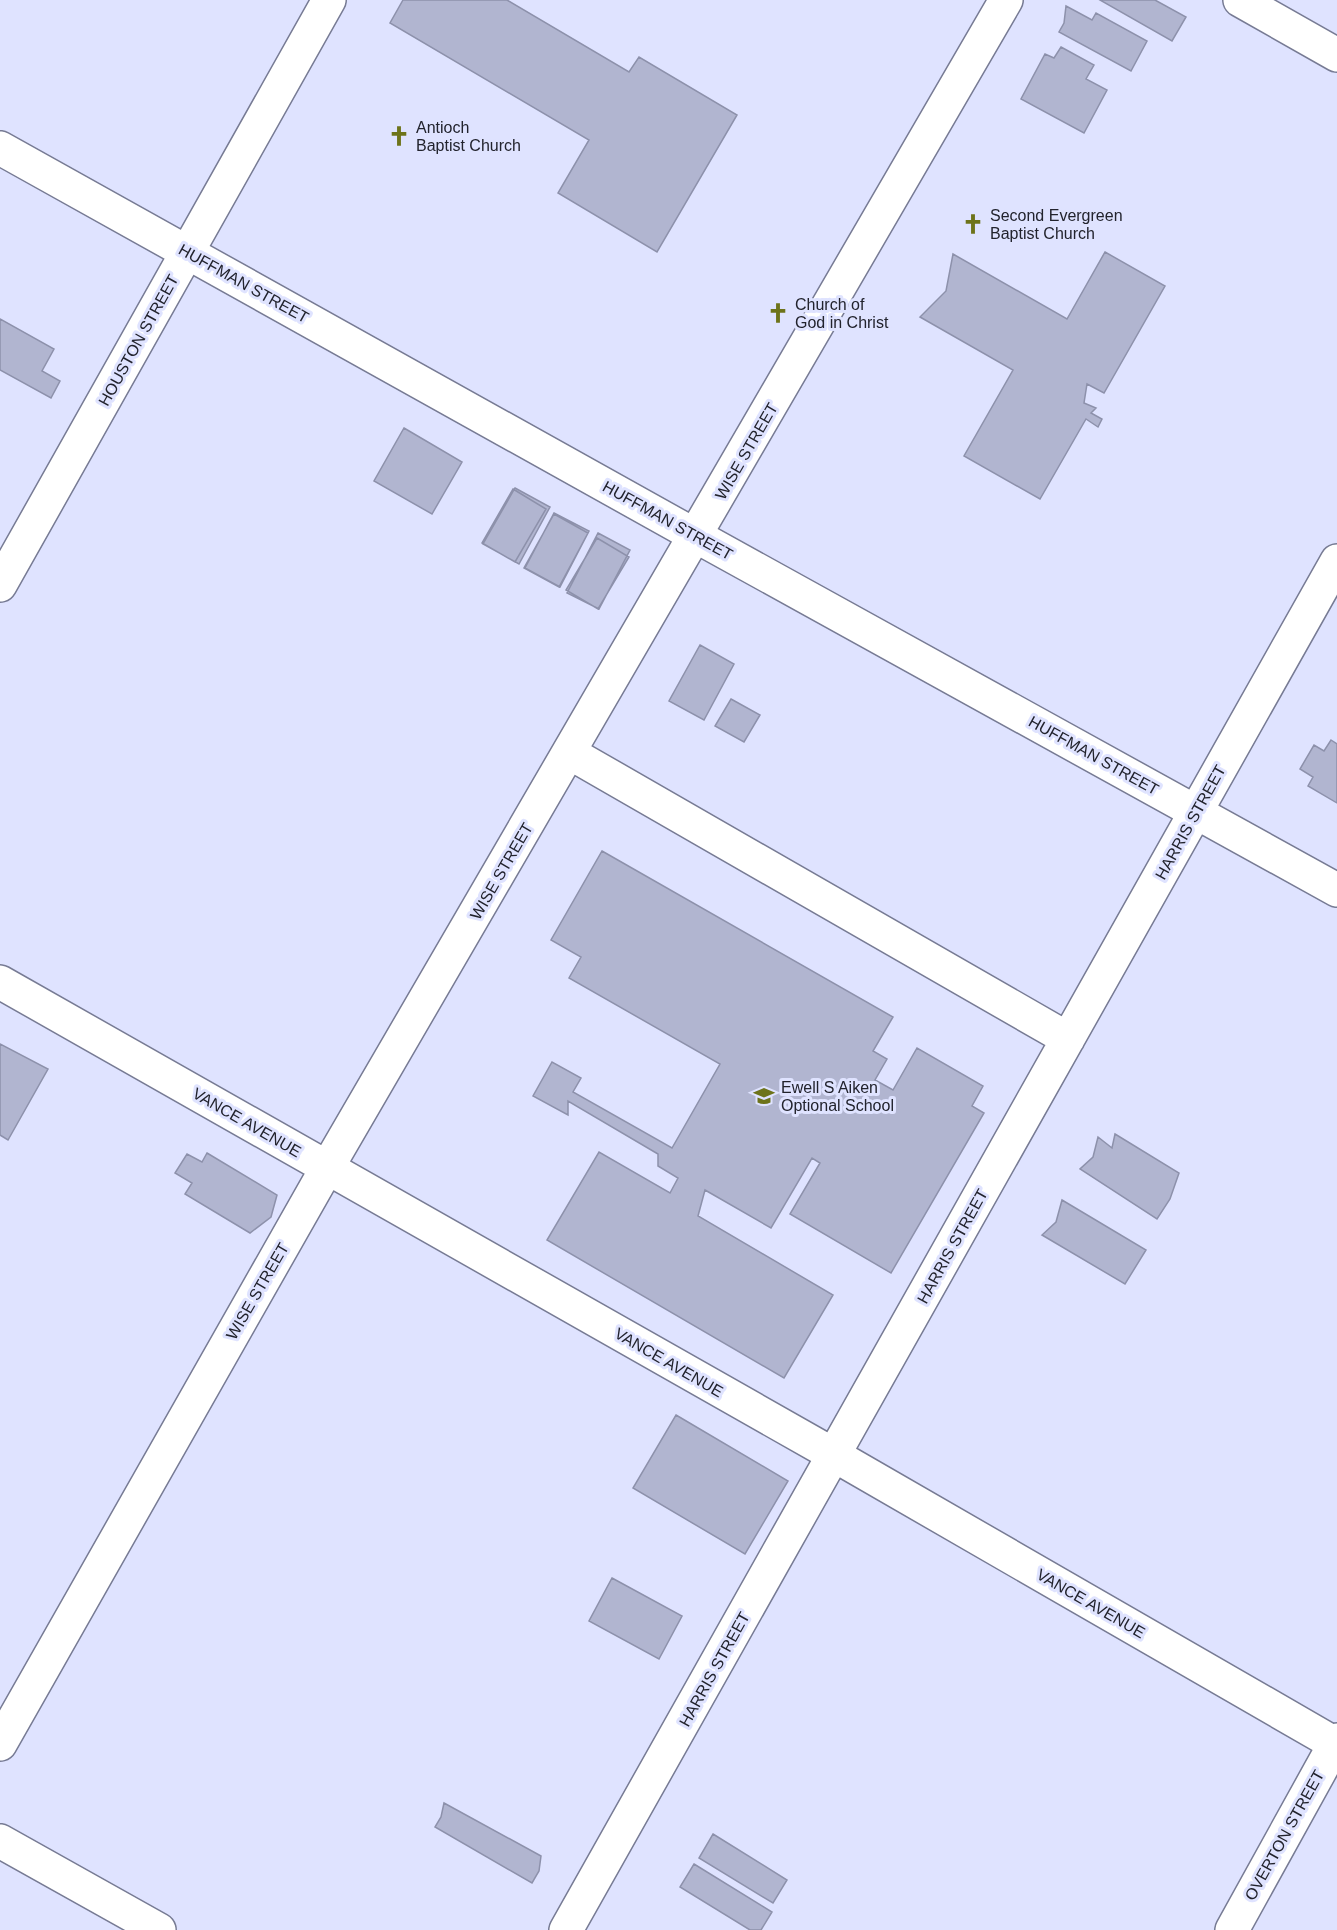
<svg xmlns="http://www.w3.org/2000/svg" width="1337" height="1930" viewBox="0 0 1337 1930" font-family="Arial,sans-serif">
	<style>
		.building { fill: #b1b5d0; stroke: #8d91ab; stroke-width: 1.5 }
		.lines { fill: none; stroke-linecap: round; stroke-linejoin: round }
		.minor-casing { stroke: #777b94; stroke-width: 36 }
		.major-casing { stroke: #777b94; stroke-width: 36 }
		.minor { stroke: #fff; stroke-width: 33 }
		.major { stroke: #fff; stroke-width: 33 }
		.labels { text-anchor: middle; stroke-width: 6; stroke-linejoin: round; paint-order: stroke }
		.poi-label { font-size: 16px; fill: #22232d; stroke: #dfe3ff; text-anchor: start }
		.street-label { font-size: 16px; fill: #22232d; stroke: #dfe3ff }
	</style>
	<rect width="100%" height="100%" fill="#dfe3ff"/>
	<path class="building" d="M 403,0 L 507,0 L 629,72 L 639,57 L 737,115 L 657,252 L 558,193 L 589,140 L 390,23 Z
		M 1100,0 L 1155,0 L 1186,17 L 1172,41 Z
		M 1066,6 L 1092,20 L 1096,13 L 1147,41 L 1131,71 L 1059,32 L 1064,23 Z
		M 1061,47 L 1094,65 L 1086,79 L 1107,90 L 1084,133 L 1021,99 L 1045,54 L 1054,58 Z
		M 1105,252 L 1165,286 L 1104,393 L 1087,384 L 1084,403 L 1096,408 L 1091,413 L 1102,419 L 1098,427 L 1086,419 L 1040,499 L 964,456 L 1013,370 L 920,317 L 946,291 L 953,254 L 1067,319 Z
		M 0,319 L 54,349 L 42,371 L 60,381 L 51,398 L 0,370 Z
		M 404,428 L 462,462 L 432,514 L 374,481 Z
		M 515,488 L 550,507 L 519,564 L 483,544 Z
		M 513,489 L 546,509 L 515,562 L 482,543 Z
		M 554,513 L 589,531 L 560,587 L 525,568 Z
		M 554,514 L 588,533 L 559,587 L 524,568 Z
		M 598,533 L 630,550 L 599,609 L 567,593 Z
		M 597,538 L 629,557 L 598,609 L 566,590 Z
		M 700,645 L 734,664 L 704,720 L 669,701 Z
		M 731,699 L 760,715 L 744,742 L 715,726 Z
		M 1331,740 L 1337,744 L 1337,803 L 1308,786 L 1313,777 L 1300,769 L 1314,745 L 1324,751 Z
		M 602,851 L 893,1017 L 873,1051 L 887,1059 L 875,1080 L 893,1090 L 917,1048 L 983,1086 L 972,1106 L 984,1113 L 891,1273 L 790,1214 L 820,1163 L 812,1158 L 771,1228 L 705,1190 L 698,1216 L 833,1295 L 784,1378 L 547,1240 L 599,1152 L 670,1193 L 678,1178 L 658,1166 L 658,1154 L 568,1101 L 568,1115 L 533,1096 L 552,1062 L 581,1078 L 573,1092 L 672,1148 L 720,1064 L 569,978 L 581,957 L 551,940 Z
		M 0,1044 L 48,1069 L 8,1140 L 0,1135 Z
		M 1115,1134 L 1179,1173 L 1170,1199 L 1157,1219 L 1080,1169 L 1093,1157 L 1098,1137 L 1112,1148 Z
		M 207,1153 L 277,1195 L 271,1217 L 250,1233 L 185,1194 L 192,1183 L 175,1173 L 187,1154 L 202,1162 Z
		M 1062,1200 L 1146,1250 L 1125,1284 L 1042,1235 L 1056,1222 Z
		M 676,1415 L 788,1481 L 745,1554 L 633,1488 Z
		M 612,1578 L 682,1616 L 659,1659 L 589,1621 Z
		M 444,1803 L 541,1856 L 539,1871 L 532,1883 L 435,1827 L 441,1817 Z
		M 713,1834 L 787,1880 L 773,1903 L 699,1858 Z
		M 694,1864 L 772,1912 L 761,1930 L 750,1930 L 680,1887 Z"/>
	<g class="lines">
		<g class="minor-casing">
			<path id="minor" d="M 1240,0 L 1337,55
				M 0,148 L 696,536 L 1337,890
				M 0,585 L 329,0
				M 570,753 L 1068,1039
				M 0,982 L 834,1455 L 1337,1745
				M 0,1744 L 327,1168 L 1006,0
				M 0,1841 L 159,1930
				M 566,1930 L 1337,561"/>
		</g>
		<g class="major-casing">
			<path id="major" d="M 1232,1930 L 1337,1740"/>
		</g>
		<use href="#minor" class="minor"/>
		<use href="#major" class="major"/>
	</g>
	<defs>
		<g id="church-bare" transform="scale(1.62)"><path d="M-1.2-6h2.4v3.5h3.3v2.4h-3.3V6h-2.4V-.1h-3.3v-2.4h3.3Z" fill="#6d731a" stroke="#dfe3ff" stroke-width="2.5" paint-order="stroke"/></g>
		<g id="school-bare" transform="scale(1.62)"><path d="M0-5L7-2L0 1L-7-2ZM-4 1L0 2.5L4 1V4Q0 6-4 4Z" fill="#6d731a" stroke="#dfe3ff" stroke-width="2.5" paint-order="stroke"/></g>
	</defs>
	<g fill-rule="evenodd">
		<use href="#church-bare" x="399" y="136"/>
		<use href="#church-bare" x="973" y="224"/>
		<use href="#church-bare" x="778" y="313"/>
		<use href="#school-bare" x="764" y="1096"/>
	</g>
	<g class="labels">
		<g class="poi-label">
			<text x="416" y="133">Antioch<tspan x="416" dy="18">Baptist Church</tspan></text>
			<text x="990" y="221">Second Evergreen<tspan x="990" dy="18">Baptist Church</tspan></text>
			<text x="795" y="310">Church of<tspan x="795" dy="18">God in Christ</tspan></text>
			<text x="781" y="1093">Ewell S Aiken<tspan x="781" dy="18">Optional School</tspan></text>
		</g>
		<g class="street-label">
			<text transform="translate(244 283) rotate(29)" y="6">HUFFMAN STREET</text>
			<text transform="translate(138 340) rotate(-61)" y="6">HOUSTON STREET</text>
			<text transform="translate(746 451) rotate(-60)" y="6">WISE STREET</text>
			<text transform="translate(668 520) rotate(29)" y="6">HUFFMAN STREET</text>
			<text transform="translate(1094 755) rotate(29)" y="6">HUFFMAN STREET</text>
			<text transform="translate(1190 822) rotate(-61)" y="6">HARRIS STREET</text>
			<text transform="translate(501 871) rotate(-60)" y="6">WISE STREET</text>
			<text transform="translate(247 1122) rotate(30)" y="6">VANCE AVENUE</text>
			<text transform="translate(952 1246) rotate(-61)" y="6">HARRIS STREET</text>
			<text transform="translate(257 1291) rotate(-60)" y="6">WISE STREET</text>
			<text transform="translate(669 1362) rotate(30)" y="6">VANCE AVENUE</text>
			<text transform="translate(1091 1603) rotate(30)" y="6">VANCE AVENUE</text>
			<text transform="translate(714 1669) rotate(-61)" y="6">HARRIS STREET</text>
			<text transform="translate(1284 1835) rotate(-61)" y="6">OVERTON STREET</text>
		</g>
	</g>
</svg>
